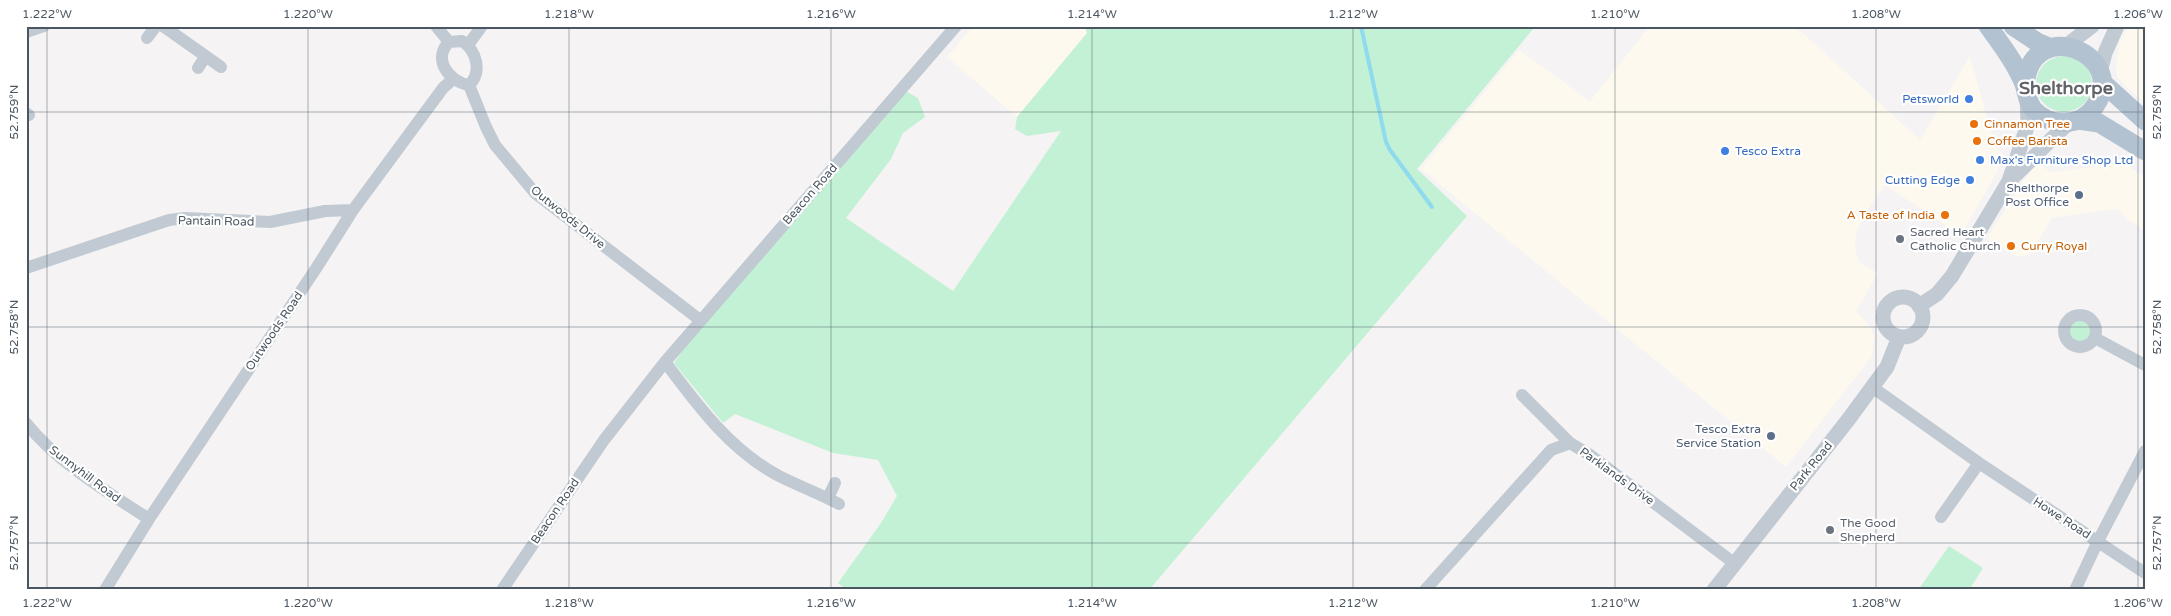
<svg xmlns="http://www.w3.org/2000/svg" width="2171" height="616" viewBox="0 0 2171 616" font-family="'Varela Round',sans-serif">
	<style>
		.commercial { fill: #fdf9ef }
		.green { fill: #c3f1d5 }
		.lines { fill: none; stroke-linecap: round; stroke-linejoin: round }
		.stream { stroke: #90daee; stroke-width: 4 }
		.minor { stroke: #c1cad2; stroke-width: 12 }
		.tertiary { stroke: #c1cad2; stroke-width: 15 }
		.primary { stroke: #b3c2d1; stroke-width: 19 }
		.ticks { fill: none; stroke: #4a5661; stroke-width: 1; stroke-opacity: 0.45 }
		.shop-dot { fill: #3f7fe0; stroke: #fff; stroke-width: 2 }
		.food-dot { fill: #e8710a; stroke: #fff; stroke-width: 2 }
		.service-dot { fill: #5c6f8a; stroke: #fff; stroke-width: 2 }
		.worship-dot { fill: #6b7280; stroke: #fff; stroke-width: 2 }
		.labels { text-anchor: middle; stroke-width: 4.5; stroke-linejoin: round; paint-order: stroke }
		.shop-label { font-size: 12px; fill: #366cbe; stroke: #fff; text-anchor: end }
		.food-label { font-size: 12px; fill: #c56008; stroke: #fff; text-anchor: start }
		.service-label { font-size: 12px; fill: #4e5e75; stroke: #fff; text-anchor: end }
		.street-label { font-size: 12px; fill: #4a5661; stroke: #fff }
		.worship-label { font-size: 12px; fill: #5b616d; stroke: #fff; text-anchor: start }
		.district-label { font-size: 18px; font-weight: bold; fill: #5f6368; stroke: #fff }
		.neatline { fill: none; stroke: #4a5661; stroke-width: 2 }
		.ticks-label { font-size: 12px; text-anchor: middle; fill: #4a5661 }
	</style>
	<rect width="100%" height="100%" fill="#f5f3f3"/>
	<path class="commercial" d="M 973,26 L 1085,26 L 1087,33 L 1017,117 L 947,57 Z
		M 1650,26 L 1792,26 L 1805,35 L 1920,140 L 1970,56 L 1994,144 L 2005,158 L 1961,235 L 1885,185 L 1862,218 L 1856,235 L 1855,249 L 1859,261 L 1868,268 L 1878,273 L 1856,312 L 1865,320 L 1871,328 L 1874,338 L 1872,356 L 1786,467 L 1421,169 L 1519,50 L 1590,101 Z
		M 2129,26 L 2145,26 L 2145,103 L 2125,86 L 2117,76 L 2116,66 L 2120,43 Z
		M 2038,163 L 2049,171 L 2055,172 L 2118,163 L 2127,165 L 2145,177 L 2145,231 L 2126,218 L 2119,210 L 2106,210 L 2052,218 L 2029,255 L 2018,257 L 1996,244 L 1987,238 L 2022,183 Z"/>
	<path class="green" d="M 1085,26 L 1530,26 L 1533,29 L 1417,169 L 1467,216 L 1149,590 L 847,590 L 838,583 L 881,523 L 897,496 L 878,460 L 833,453 L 735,414 L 723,423 L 674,363 L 702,323 L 902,89 L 918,98 L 925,117 L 903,133 L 891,159 L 846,218 L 953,291 L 1061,131 L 1027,136 L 1015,129 L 1017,117 L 1087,33 Z
		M2036 84a28 28 0 1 1 56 0a28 28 0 1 1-56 0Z
		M2064 331a16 16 0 1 1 32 0a16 16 0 1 1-32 0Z
		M 1949,546 L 1983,568 L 1969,590 L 1918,590 Z"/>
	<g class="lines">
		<path class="stream" d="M 1361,26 L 1386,142 L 1390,150 L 1432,207"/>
		<path class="minor" d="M 163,26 L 221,67
			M 436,26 L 449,42
			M 26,32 L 44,26
			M 147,38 L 156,26
			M 462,41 C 476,50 483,72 469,85 C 449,82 432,59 449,42 Z
			M 468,45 L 482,26
			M 198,68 L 205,57
			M 469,85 L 486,127 L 495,145 L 535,193 L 700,320
			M 26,113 L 29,115
			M 26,268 L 169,220 L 185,218 L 270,222 L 325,211 L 353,210
			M2064 331a16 16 0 1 1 32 0a16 16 0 1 1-32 0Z
			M 2095,338 L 2145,365
			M 665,362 C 698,406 730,450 779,476 C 799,486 820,494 839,504
			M 1872,387 L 1979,463 L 2145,573
			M 1522,395 L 1570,443
			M 26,423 C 59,464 106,491 149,519
			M 828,498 L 835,483
			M 1941,517 L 1979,463
			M 105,590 L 149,519 L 317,267 L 353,210 L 443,88 L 453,79
			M 502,590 L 604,440 L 665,362 L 956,26
			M 1425,590 L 1551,450 L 1570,443 L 1590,455 L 1734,563
			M 2075,590 L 2098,541 L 2145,451"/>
		<path class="tertiary" d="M 2066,46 L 2092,26
			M 2100,72 L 2105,53 L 2117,26
			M 2009,181 C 2030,162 2048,141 2070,122
			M1883 317a20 20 0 1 1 40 0a20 20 0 1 1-40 0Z
			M 1919,306 L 1937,294 L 1952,276 L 2009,181 L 2028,124 L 2027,97
			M 1714,590 L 1848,420 L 1887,367 L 1899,337"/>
		<path class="primary" d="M 1988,26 C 2001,44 2016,64 2024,84 C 2027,93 2027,101 2033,109 C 2050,128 2081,127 2095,106 C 2130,55 2032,13 2025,85
			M 2013,26 L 2037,42 L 2051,48
			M 2102,82 L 2145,121
			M 2078,120 L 2099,123 L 2145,151"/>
	</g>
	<path class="ticks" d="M 47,26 L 47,590M 308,26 L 308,590M 569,26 L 569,590M 831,26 L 831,590M 1092,26 L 1092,590M 1353,26 L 1353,590M 1615,26 L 1615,590M 1876,26 L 1876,590M 2138,26 L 2138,590M 26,112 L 2145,112M 26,327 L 2145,327M 26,543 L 2145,543"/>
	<g class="shop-dot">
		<circle cx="1969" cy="99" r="5"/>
		<circle cx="1725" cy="151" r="5"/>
		<circle cx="1980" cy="160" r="5"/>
		<circle cx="1970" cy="180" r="5"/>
	</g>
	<g class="food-dot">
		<circle cx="1974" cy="124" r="5"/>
		<circle cx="1977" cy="141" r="5"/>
		<circle cx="1945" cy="215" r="5"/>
		<circle cx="2011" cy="246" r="5"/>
	</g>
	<g class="service-dot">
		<circle cx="2079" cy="195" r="5"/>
		<circle cx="1771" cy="436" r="5"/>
	</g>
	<g class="worship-dot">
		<circle cx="1900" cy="239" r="5"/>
		<circle cx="1830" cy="530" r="5"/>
	</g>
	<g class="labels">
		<g class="shop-label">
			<text x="1959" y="103">Petsworld</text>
			<text x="1735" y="155" text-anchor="start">Tesco Extra</text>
			<text x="1990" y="164" text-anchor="start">Max's Furniture Shop Ltd</text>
			<text x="1960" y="184">Cutting Edge</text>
		</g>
		<g class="food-label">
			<text x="1984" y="128">Cinnamon Tree</text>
			<text x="1987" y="145">Coffee Barista</text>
			<text x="1935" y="219" text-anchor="end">A Taste of India</text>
			<text x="2021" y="250">Curry Royal</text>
		</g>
		<g class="service-label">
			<text x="2069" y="192">Shelthorpe<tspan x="2069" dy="14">Post Office</tspan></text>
			<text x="1761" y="433">Tesco Extra<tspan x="1761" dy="14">Service Station</tspan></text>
		</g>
		<g class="street-label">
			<text transform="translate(810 194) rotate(-49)" y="4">Beacon Road</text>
			<text transform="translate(568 217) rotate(39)" y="4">Outwoods Drive</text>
			<text transform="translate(216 221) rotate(1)" y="4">Pantain Road</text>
			<text transform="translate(274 331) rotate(-56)" y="4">Outwoods Road</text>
			<text transform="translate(1811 466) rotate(-51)" y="4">Park Road</text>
			<text transform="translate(85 474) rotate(37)" y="4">Sunnyhill Road</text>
			<text transform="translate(1617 476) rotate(36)" y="4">Parklands Drive</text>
			<text transform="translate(555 511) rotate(-56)" y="4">Beacon Road</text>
			<text transform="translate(2062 518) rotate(33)" y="4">Howe Road</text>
		</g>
		<g class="worship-label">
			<text x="1910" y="236">Sacred Heart<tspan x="1910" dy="14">Catholic Church</tspan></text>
			<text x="1840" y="527">The Good<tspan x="1840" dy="14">Shepherd</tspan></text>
		</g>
		<g class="district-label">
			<text x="2066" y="94">Shelthorpe</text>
		</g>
	</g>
	<rect width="2171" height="616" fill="none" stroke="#ffffff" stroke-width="55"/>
	<rect x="28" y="28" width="2116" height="560" class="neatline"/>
	<g class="ticks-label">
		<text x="47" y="18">1.222°W</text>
		<text x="308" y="18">1.220°W</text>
		<text x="569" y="18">1.218°W</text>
		<text x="831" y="18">1.216°W</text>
		<text x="1092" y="18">1.214°W</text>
		<text x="1353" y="18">1.212°W</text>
		<text x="1615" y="18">1.210°W</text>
		<text x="1876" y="18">1.208°W</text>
		<text x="2138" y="18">1.206°W</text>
		<text transform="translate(14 112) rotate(-90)" y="4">52.759°N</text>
		<text transform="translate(2157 112) rotate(-90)" y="4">52.759°N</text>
		<text transform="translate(14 327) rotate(-90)" y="4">52.758°N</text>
		<text transform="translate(2157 327) rotate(-90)" y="4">52.758°N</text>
		<text transform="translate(14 543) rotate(-90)" y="4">52.757°N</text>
		<text transform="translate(2157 543) rotate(-90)" y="4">52.757°N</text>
		<text x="47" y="607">1.222°W</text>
		<text x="308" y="607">1.220°W</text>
		<text x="569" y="607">1.218°W</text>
		<text x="831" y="607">1.216°W</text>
		<text x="1092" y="607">1.214°W</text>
		<text x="1353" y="607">1.212°W</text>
		<text x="1615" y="607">1.210°W</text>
		<text x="1876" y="607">1.208°W</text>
		<text x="2138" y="607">1.206°W</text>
	</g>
</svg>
